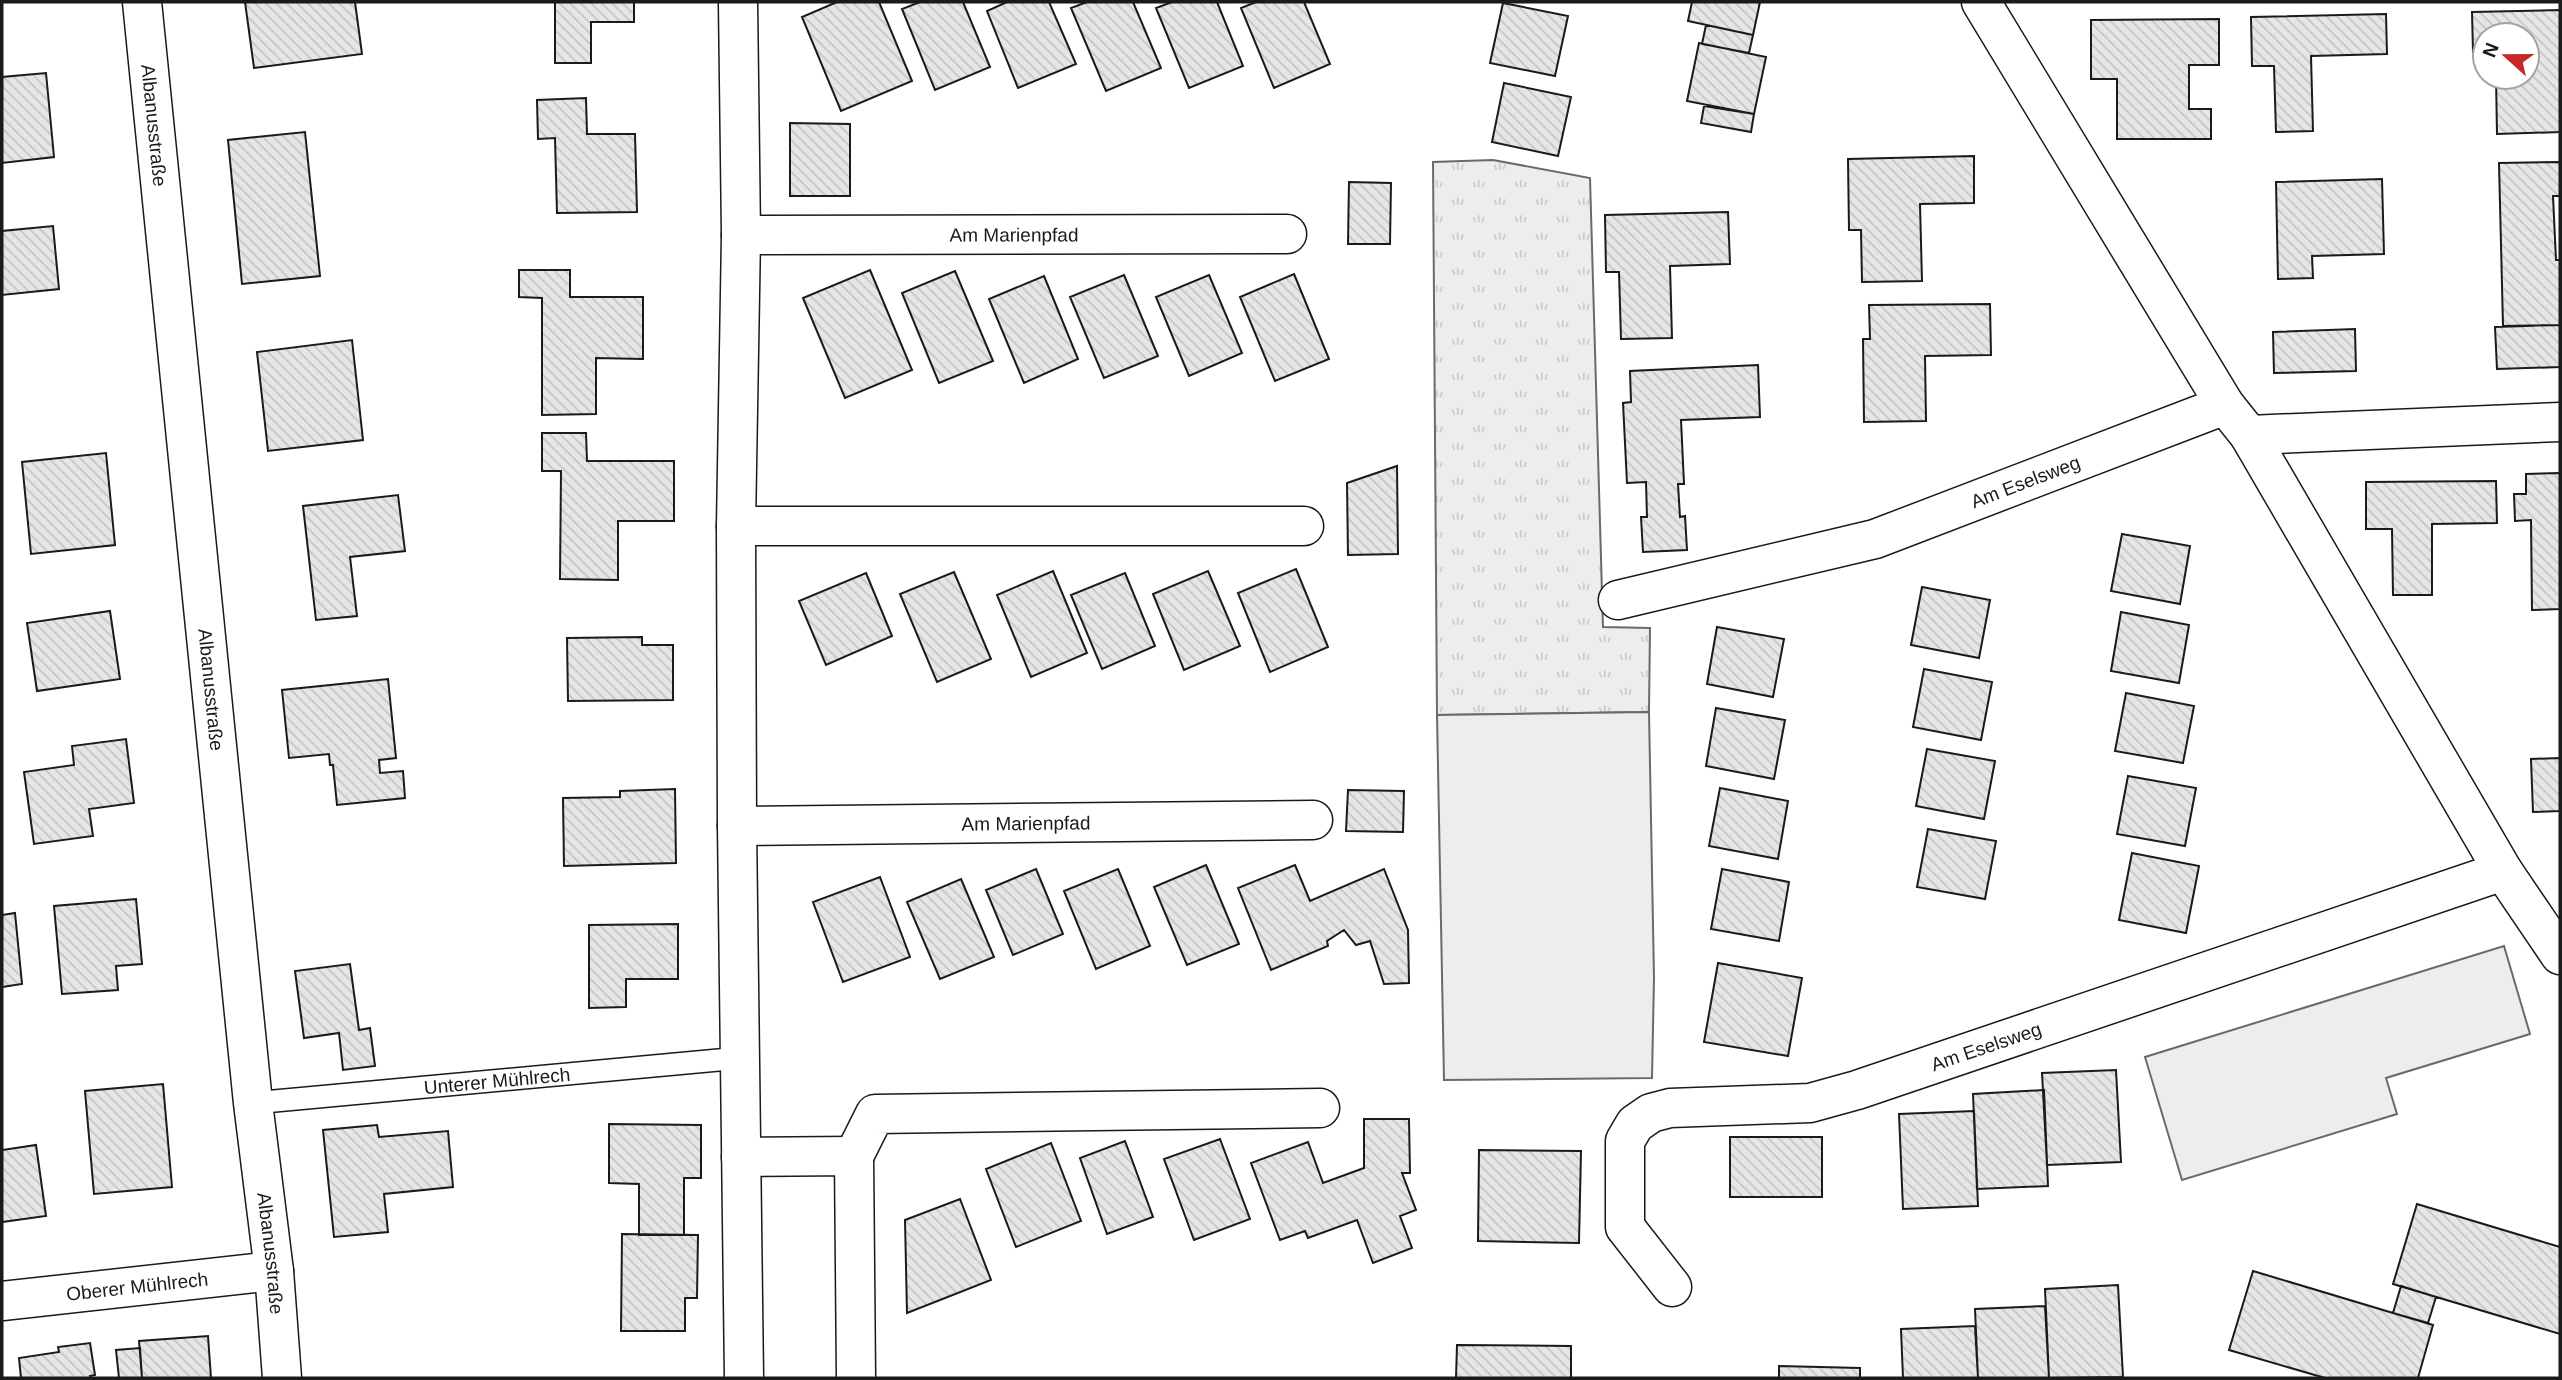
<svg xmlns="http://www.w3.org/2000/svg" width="2562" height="1380" viewBox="0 0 2562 1380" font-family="Arial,sans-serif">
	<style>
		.grass { fill: url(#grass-tufts); stroke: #6a6a6a; stroke-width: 2 }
		.built { fill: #ededed; stroke: #6a6a6a; stroke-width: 2 }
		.building { fill: url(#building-back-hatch); stroke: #1a1a1a; stroke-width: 2 }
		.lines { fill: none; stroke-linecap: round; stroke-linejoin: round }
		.lane-casing { stroke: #1a1a1a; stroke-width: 24 }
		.street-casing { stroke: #1a1a1a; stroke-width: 41 }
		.lane { stroke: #fff; stroke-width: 21 }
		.street { stroke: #fff; stroke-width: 38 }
		.labels { text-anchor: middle; stroke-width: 5; stroke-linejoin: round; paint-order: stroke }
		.street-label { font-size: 19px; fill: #1a1a1a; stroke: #fff }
	</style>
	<defs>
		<pattern id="grass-tufts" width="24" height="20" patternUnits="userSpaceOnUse" patternTransform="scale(1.75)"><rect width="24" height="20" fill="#ededed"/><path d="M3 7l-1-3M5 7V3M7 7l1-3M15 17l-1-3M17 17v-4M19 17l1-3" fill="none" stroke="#cbcbcb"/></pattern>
		<pattern id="building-back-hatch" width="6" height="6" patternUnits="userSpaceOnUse" patternTransform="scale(1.75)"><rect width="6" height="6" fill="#e6e6e6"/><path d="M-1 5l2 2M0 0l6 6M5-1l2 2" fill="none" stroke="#c5c5c5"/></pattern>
	</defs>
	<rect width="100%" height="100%" fill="#fff"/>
	<path class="grass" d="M 1493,160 L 1590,178 L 1603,627 L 1650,628 L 1649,712 L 1437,715 L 1433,162 Z"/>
	<path class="built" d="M 1649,712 L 1654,978 L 1652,1078 L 1444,1080 L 1437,715 Z
		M 2504,946 L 2530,1034 L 2386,1078 L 2397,1114 L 2182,1180 L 2145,1057 Z"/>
	<path class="building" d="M 245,2 L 355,2 L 362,54 L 254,68 Z
		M 555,2 L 634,2 L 634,22 L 591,22 L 591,63 L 555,63 Z
		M 837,2 L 879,2 L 912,81 L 841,111 L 802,17 Z
		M 920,2 L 963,2 L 990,67 L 935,90 L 902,9 Z
		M 1007,2 L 1049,2 L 1076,64 L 1018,88 L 987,11 Z
		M 1087,2 L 1133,2 L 1161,68 L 1106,91 L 1071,8 Z
		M 1172,2 L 1217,2 L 1243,66 L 1189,88 L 1156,8 Z
		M 1256,2 L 1304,2 L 1330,64 L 1274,88 L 1241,8 Z
		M 1692,2 L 1760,2 L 1753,35 L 1688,21 Z
		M 1503,3 L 1568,16 L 1555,76 L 1490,63 Z
		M 2560,10 L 2560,132 L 2497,134 L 2496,77 L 2527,77 L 2527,35 L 2485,35 L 2485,61 L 2485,52 L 2473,52 L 2472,12 Z
		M 2386,14 L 2387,54 L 2311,56 L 2313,131 L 2276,132 L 2274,66 L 2252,66 L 2251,17 Z
		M 2219,19 L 2219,65 L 2189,65 L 2189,109 L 2211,109 L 2211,139 L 2117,139 L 2117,79 L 2091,79 L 2091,20 Z
		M 1706,25 L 1753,35 L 1749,53 L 1702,44 Z
		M 1699,43 L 1766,57 L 1754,114 L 1687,101 Z
		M 46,73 L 54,157 L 2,163 L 2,77 Z
		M 1504,83 L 1571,97 L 1558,156 L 1492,142 Z
		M 586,98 L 587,134 L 635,134 L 637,212 L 557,213 L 555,138 L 538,139 L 537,100 Z
		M 1704,106 L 1754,114 L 1751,132 L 1701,123 Z
		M 790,123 L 850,124 L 850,196 L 790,196 Z
		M 305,132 L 320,276 L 242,284 L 228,140 Z
		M 1974,156 L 1974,203 L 1920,204 L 1922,281 L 1862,282 L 1861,230 L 1849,230 L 1848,159 Z
		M 2560,162 L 2560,196 L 2553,196 L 2556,260 L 2560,260 L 2560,325 L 2503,326 L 2499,163 Z
		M 2382,179 L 2384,254 L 2312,256 L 2313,278 L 2278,279 L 2276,182 Z
		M 1349,182 L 1391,183 L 1390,244 L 1348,244 Z
		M 1728,212 L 1730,264 L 1670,266 L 1672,338 L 1621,339 L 1619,272 L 1606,272 L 1605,215 Z
		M 53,226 L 59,289 L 2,295 L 2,231 Z
		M 519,270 L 570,270 L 570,297 L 643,297 L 643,359 L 596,358 L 596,414 L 542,415 L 542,298 L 519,297 Z
		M 870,270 L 912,370 L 845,398 L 803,298 Z
		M 955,271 L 993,361 L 939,383 L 902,293 Z
		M 1294,274 L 1329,359 L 1275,381 L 1240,297 Z
		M 1124,275 L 1158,356 L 1104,378 L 1070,297 Z
		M 1209,275 L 1242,353 L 1189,376 L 1156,297 Z
		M 1044,276 L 1078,359 L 1024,383 L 989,299 Z
		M 1990,304 L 1991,355 L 1925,356 L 1926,421 L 1864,422 L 1863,339 L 1870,339 L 1869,305 Z
		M 2560,325 L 2560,367 L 2497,369 L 2495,327 Z
		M 2355,329 L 2356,371 L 2274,373 L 2273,332 Z
		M 352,340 L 363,440 L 268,451 L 257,352 Z
		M 1758,365 L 1760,417 L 1681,420 L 1684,484 L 1678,484 L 1680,517 L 1685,516 L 1687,550 L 1643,552 L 1641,517 L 1647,517 L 1646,482 L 1627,483 L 1623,403 L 1631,402 L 1630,371 Z
		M 542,433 L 586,433 L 587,461 L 674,461 L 674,521 L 618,521 L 618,580 L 560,579 L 561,471 L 542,471 Z
		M 106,453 L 115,545 L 31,554 L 22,462 Z
		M 1397,466 L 1398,554 L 1348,555 L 1347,483 Z
		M 2560,473 L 2560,609 L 2532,610 L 2531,520 L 2515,521 L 2514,494 L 2526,494 L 2526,474 Z
		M 2496,481 L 2497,523 L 2432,524 L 2432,595 L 2393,595 L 2392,529 L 2366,529 L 2366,482 Z
		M 398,495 L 405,551 L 350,557 L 357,616 L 316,620 L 303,506 Z
		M 2122,534 L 2190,546 L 2180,604 L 2111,591 Z
		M 1296,569 L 1328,647 L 1270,672 L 1238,593 Z
		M 1053,571 L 1087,653 L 1031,677 L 997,595 Z
		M 1208,571 L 1240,646 L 1184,670 L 1153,594 Z
		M 954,572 L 991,659 L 937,682 L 900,594 Z
		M 866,573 L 892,636 L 826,665 L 799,601 Z
		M 1125,573 L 1155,646 L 1102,669 L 1071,595 Z
		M 1922,587 L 1990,600 L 1979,658 L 1911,645 Z
		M 110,611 L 120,679 L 37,691 L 27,623 Z
		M 2121,612 L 2189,625 L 2179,683 L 2111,671 Z
		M 1717,627 L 1784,639 L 1773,697 L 1707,684 Z
		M 642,637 L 642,645 L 673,645 L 673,700 L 568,701 L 567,638 Z
		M 1924,669 L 1992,682 L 1981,740 L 1913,727 Z
		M 388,679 L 396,758 L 379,760 L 380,773 L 403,771 L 405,798 L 337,805 L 333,765 L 330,765 L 329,754 L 289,758 L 282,690 Z
		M 2126,693 L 2194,706 L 2183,763 L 2115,751 Z
		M 1716,708 L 1785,720 L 1774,779 L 1706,766 Z
		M 126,739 L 134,803 L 89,809 L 93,836 L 34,844 L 24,772 L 74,765 L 72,746 Z
		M 1927,749 L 1995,761 L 1984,819 L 1916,806 Z
		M 2560,758 L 2560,811 L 2533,812 L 2531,759 Z
		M 2128,776 L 2196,788 L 2185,846 L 2117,834 Z
		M 1720,788 L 1788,801 L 1778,859 L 1709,846 Z
		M 675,789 L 676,863 L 564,866 L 563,798 L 620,797 L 620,791 Z
		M 1348,790 L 1404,791 L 1403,832 L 1346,831 Z
		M 1928,829 L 1996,841 L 1985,899 L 1917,887 Z
		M 2132,853 L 2199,866 L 2186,933 L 2119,920 Z
		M 1206,865 L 1239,944 L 1187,965 L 1154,887 Z
		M 1295,865 L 1310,901 L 1384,869 L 1408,930 L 1409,983 L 1384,984 L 1370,941 L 1356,945 L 1344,930 L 1327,941 L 1328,946 L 1271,970 L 1238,888 Z
		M 1036,869 L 1063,934 L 1013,955 L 986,890 Z
		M 1118,869 L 1150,946 L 1096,969 L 1064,891 Z
		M 1722,869 L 1789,882 L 1779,941 L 1711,929 Z
		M 880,877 L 910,957 L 843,982 L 813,902 Z
		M 961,879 L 994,957 L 940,979 L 907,902 Z
		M 136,899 L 142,964 L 116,966 L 118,990 L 62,994 L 54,906 Z
		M 15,913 L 22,984 L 2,987 L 2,915 Z
		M 678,924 L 678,979 L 626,979 L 626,1007 L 589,1008 L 589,925 Z
		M 1718,963 L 1802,978 L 1788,1056 L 1704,1042 Z
		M 350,964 L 359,1030 L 370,1028 L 375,1066 L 343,1070 L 339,1033 L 304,1038 L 295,971 Z
		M 2116,1070 L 2121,1162 L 2047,1165 L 2042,1073 Z
		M 163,1084 L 172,1187 L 94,1194 L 85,1091 Z
		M 2044,1090 L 2048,1186 L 1977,1189 L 1973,1094 Z
		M 1974,1111 L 1978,1206 L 1903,1209 L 1899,1114 Z
		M 1364,1119 L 1409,1119 L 1410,1173 L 1402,1173 L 1416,1210 L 1400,1216 L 1412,1248 L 1373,1263 L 1357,1220 L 1308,1238 L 1305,1231 L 1280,1240 L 1251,1163 L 1308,1142 L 1323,1183 L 1364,1168 Z
		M 609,1124 L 701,1125 L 701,1178 L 684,1178 L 684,1235 L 639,1235 L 639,1184 L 609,1183 Z
		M 377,1125 L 379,1137 L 448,1131 L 453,1187 L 384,1194 L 388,1232 L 334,1237 L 323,1130 Z
		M 1730,1137 L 1822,1137 L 1822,1197 L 1730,1197 Z
		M 1220,1139 L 1250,1219 L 1194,1240 L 1164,1159 Z
		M 1125,1141 L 1153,1217 L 1107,1234 L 1080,1158 Z
		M 1051,1143 L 1081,1221 L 1016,1247 L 986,1169 Z
		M 36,1145 L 46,1216 L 2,1222 L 2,1150 Z
		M 1479,1150 L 1581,1151 L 1579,1243 L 1478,1241 Z
		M 960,1199 L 991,1280 L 907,1313 L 905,1220 Z
		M 2417,1204 L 2560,1247 L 2560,1334 L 2393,1284 Z
		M 622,1234 L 698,1235 L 697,1298 L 685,1298 L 685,1331 L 621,1331 Z
		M 2253,1271 L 2433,1325 L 2418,1378 L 2325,1378 L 2229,1350 Z
		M 2118,1285 L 2123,1377 L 2049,1378 L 2045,1289 Z
		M 2401,1286 L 2436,1297 L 2428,1323 L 2393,1313 Z
		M 2045,1306 L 2049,1378 L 1978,1378 L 1975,1309 Z
		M 1975,1326 L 1978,1378 L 1903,1378 L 1901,1329 Z
		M 208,1336 L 211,1378 L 142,1378 L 139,1341 Z
		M 90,1343 L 95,1375 L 90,1376 L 91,1378 L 21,1378 L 19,1358 L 59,1352 L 58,1347 Z
		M 1457,1345 L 1571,1346 L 1571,1378 L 1456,1378 Z
		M 140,1348 L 142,1378 L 119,1378 L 116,1350 Z
		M 1779,1366 L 1860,1368 L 1860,1378 L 1779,1378 Z"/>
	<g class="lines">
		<g class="lane-casing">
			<g id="lane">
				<path id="s1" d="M 253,1103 L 740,1058"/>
			</g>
		</g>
		<g class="street-casing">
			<g id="street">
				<path id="s2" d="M 142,2 L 253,1103 L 274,1271 L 282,1378"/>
				<path d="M 738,2 L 741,235 L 736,526 L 737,826 L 744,1378"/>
				<path d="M 1981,2 L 2225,405 L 2249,435 L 2503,871 L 2560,955"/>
				<path id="s3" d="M 741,235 L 1287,234"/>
				<path d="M 2249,435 L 2560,422"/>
				<path d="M 736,526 L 1304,526"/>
				<path id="s4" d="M 1618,600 L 1875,539 L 2225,405"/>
				<path id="s5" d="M 737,826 L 1313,820"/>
				<path d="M 854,1156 L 875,1114 L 1320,1108"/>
				<path d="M 741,1157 L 854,1156 L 856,1378"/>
				<path id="s6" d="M 1672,1287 L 1625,1227 L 1625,1141 L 1635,1124 L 1651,1113 L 1670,1108 L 1810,1103 L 1857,1090 L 2503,871"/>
				<path id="s7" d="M 2,1301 L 274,1271"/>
			</g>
		</g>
		<use href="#lane" class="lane"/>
		<use href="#street" class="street"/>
	</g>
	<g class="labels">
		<g class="street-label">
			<text dy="7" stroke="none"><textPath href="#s2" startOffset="124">Albanusstraße</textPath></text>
			<text dy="7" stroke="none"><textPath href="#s3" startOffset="273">Am Marienpfad</textPath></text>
			<text dy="7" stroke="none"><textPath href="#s4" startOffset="425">Am Eselsweg</textPath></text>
			<text dy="7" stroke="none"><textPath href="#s2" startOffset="691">Albanusstraße</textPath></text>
			<text dy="7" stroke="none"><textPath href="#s5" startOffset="289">Am Marienpfad</textPath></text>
			<text dy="7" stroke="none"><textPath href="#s6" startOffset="546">Am Eselsweg</textPath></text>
			<text dy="7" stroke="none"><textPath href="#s1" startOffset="245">Unterer Mühlrech</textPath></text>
			<text dy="7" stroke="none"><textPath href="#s2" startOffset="1258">Albanusstraße</textPath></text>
			<text dy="7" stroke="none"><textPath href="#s7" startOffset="136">Oberer Mühlrech</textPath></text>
		</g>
	</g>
	<rect width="2562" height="1380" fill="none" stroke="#1a1a1a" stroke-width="7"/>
	<g transform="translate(2506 56) rotate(291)"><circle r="33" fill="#ffffff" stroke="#a3a3a3" stroke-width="2"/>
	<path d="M0-5L12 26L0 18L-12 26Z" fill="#c62828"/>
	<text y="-10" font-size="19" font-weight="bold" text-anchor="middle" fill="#1a1a1a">N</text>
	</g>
</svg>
